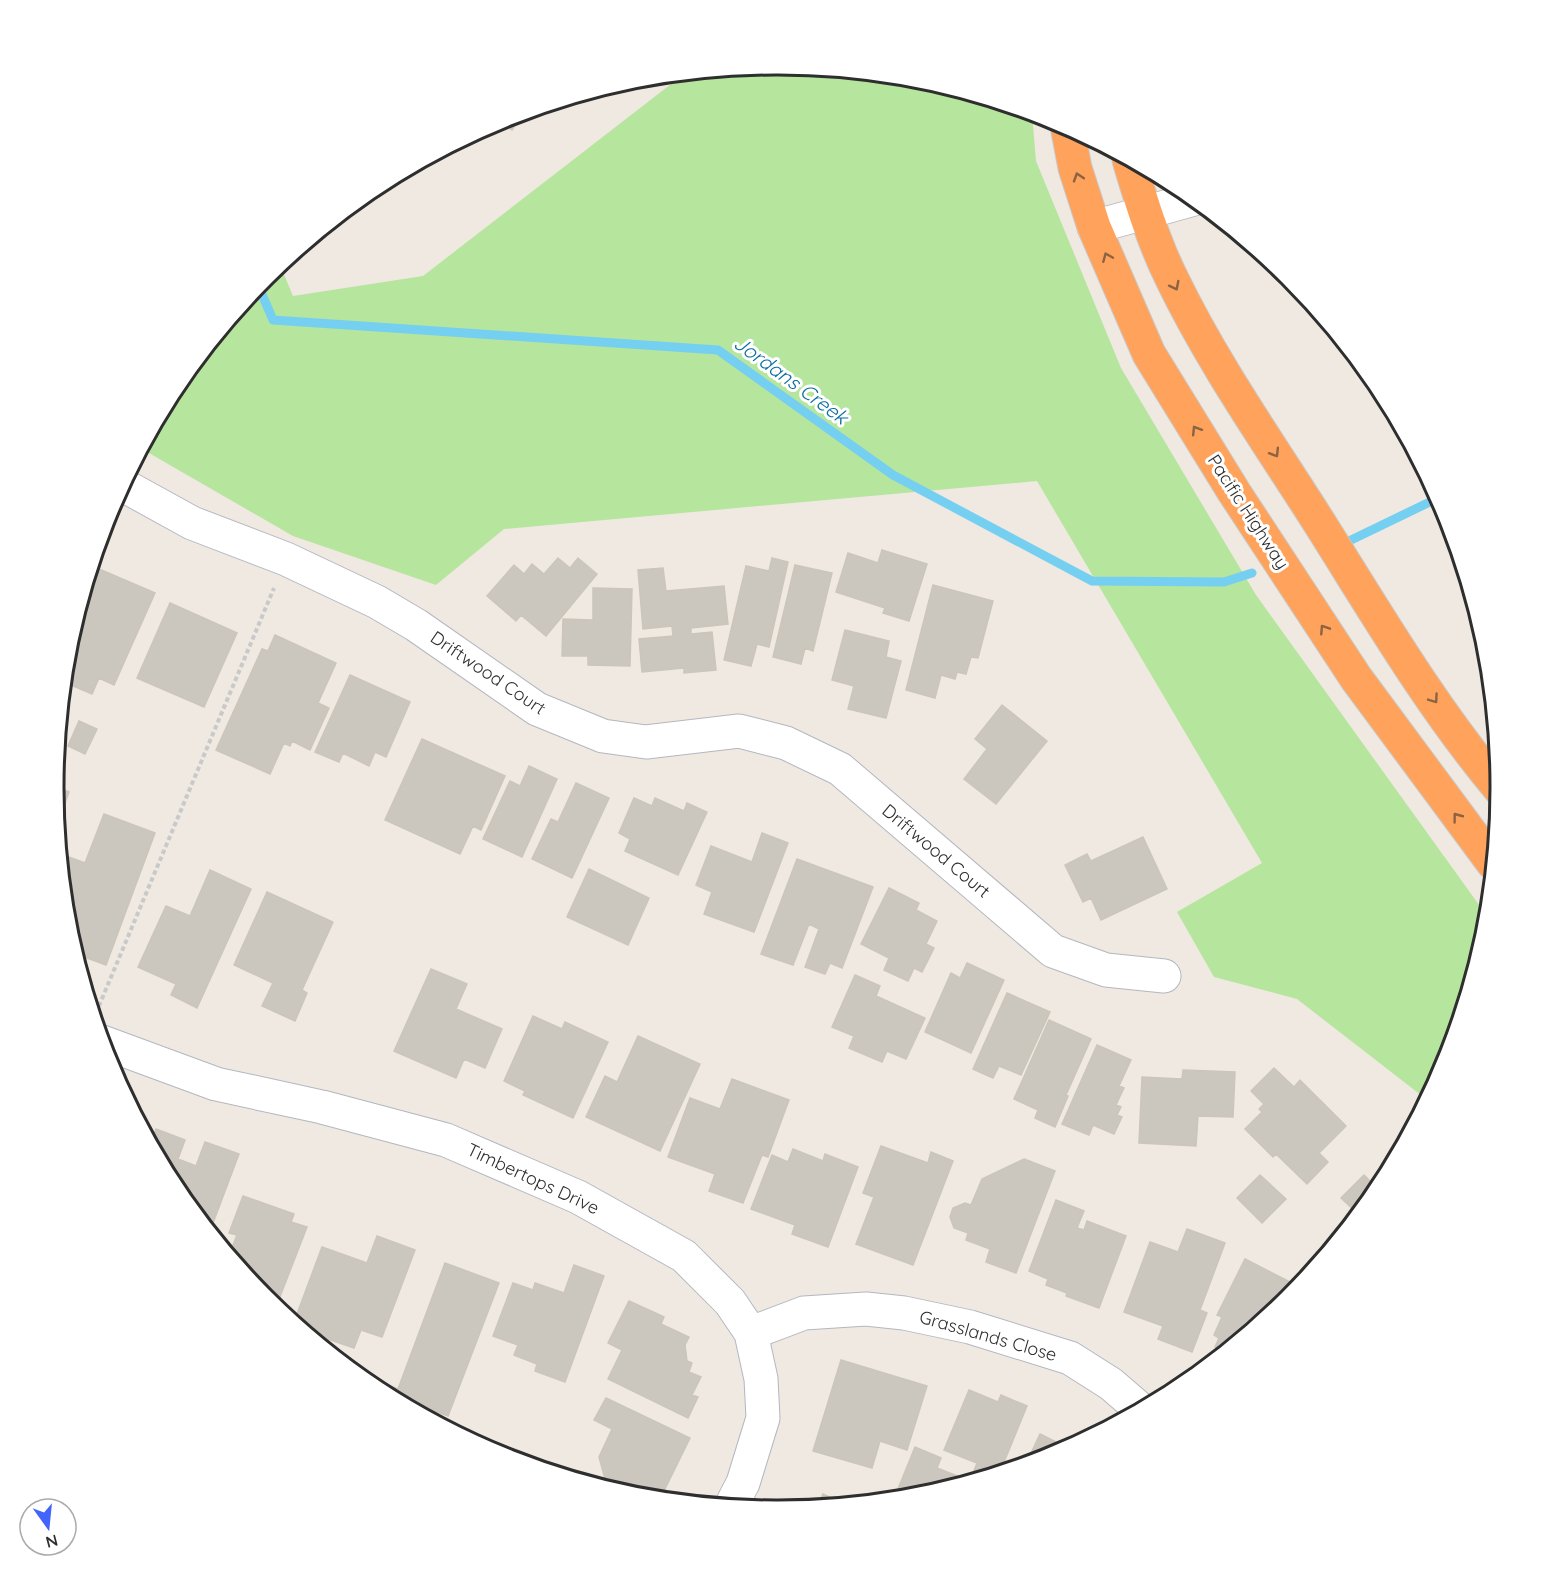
<svg xmlns="http://www.w3.org/2000/svg" width="1554" height="1575" viewBox="0 0 1554 1575" font-family="Quicksand,sans-serif">
	<style>
		.green { fill: #b6e59e }
		.lines { fill: none; stroke-linecap: round; stroke-linejoin: round }
		.stream { stroke: #75cff0; stroke-width: 9 }
		.building { fill: #cbc7bf; stroke: #cbc5ba; stroke-width: 1.5 }
		.street-casing { stroke: #b4b7c1; stroke-width: 35 }
		.highway-casing { stroke: #c9c9c9; stroke-width: 35 }
		.path { stroke: #c9c9c9; stroke-width: 4; stroke-dasharray: 4.5 3; stroke-linecap: butt }
		.street { stroke: #fff; stroke-width: 33 }
		.highway { stroke: #ffa35c; stroke-width: 33 }
		.oneway { stroke: #8c6343 }
		.labels { text-anchor: middle; stroke-width: 6; stroke-linejoin: round; paint-order: stroke }
		.street-label { font-size: 18px; fill: #2e2e2e; stroke: #fff }
		.water-label { font-size: 20px; font-style: italic; fill: #0d6fa3; stroke: #fff }
		.rim { fill: none; stroke: #2e2e2e; stroke-width: 3 }
	</style>
	<rect width="100%" height="100%" fill="#efe9e1"/>
	<path class="green" d="M 777,65 L 918,78 L 1032,113 L 1036,161 L 1121,368 L 1256,595 L 1487,916 L 1486,929 L 1445,1064 L 1426,1099 L 1297,999 L 1214,977 L 1177,912 L 1262,863 L 1037,481 L 504,529 L 436,585 L 293,536 L 142,449 L 174,390 L 223,341 L 221,331 L 266,276 L 280,265 L 293,296 L 423,276 L 684,74 Z"/>
	<g class="lines">
		<path class="stream" d="M 258,285 L 273,320 L 718,350 L 893,475 L 1092,581 L 1224,582 L 1252,573
			M 1347,542 L 1438,498"/>
	</g>
	<path class="building" d="M 523,113 L 512,130 L 498,121 L 501,119 Z
		M 882,550 L 927,564 L 909,621 L 883,613 L 885,608 L 836,592 L 848,553 L 878,563 Z
		M 558,558 L 570,568 L 578,558 L 597,574 L 546,636 L 521,615 L 516,621 L 487,596 L 514,565 L 524,574 L 532,564 L 544,574 Z
		M 772,558 L 788,562 L 769,647 L 757,644 L 751,666 L 724,660 L 746,566 L 769,571 Z
		M 795,565 L 832,573 L 813,651 L 805,648 L 801,664 L 773,657 Z
		M 92,566 L 155,593 L 114,685 L 99,678 L 92,694 L 64,682 L 66,666 L 79,636 L 72,633 Z
		M 663,568 L 666,591 L 724,586 L 728,624 L 691,628 L 691,634 L 712,632 L 716,670 L 684,673 L 684,668 L 642,672 L 639,639 L 673,636 L 672,626 L 643,629 L 638,570 Z
		M 933,585 L 993,601 L 978,658 L 971,657 L 966,674 L 957,672 L 955,679 L 941,675 L 935,698 L 906,690 Z
		M 593,588 L 632,589 L 630,666 L 588,665 L 588,656 L 562,656 L 563,619 L 593,620 Z
		M 170,603 L 237,633 L 204,707 L 137,678 Z
		M 845,630 L 889,641 L 886,657 L 901,661 L 886,718 L 848,709 L 854,686 L 832,680 Z
		M 275,635 L 336,663 L 318,703 L 329,708 L 310,750 L 292,741 L 290,746 L 284,743 L 270,774 L 216,750 L 262,649 L 268,651 Z
		M 350,675 L 410,702 L 386,757 L 375,752 L 369,766 L 343,753 L 339,762 L 315,752 Z
		M 1002,705 L 1047,741 L 996,804 L 964,779 L 987,749 L 975,739 Z
		M 79,721 L 97,729 L 85,754 L 68,746 Z
		M 422,739 L 505,776 L 481,830 L 473,826 L 460,854 L 385,820 Z
		M 529,766 L 557,779 L 522,857 L 483,839 L 510,781 L 520,786 Z
		M 576,783 L 609,798 L 572,878 L 532,859 L 551,819 L 558,822 Z
		M 54,786 L 69,792 L 58,823 L 54,787 Z
		M 634,798 L 652,806 L 655,798 L 684,811 L 687,803 L 707,812 L 678,875 L 625,851 L 630,839 L 619,833 Z
		M 104,814 L 155,833 L 106,965 L 76,954 L 68,928 L 61,854 L 85,863 Z
		M 762,833 L 788,843 L 754,932 L 704,914 L 712,892 L 696,885 L 711,846 L 752,862 Z
		M 1143,837 L 1167,889 L 1101,920 L 1091,898 L 1083,902 L 1065,865 L 1087,854 L 1091,861 Z
		M 797,859 L 873,887 L 842,968 L 830,963 L 825,974 L 805,967 L 819,929 L 809,924 L 793,965 L 761,954 Z
		M 589,869 L 649,898 L 628,945 L 567,917 Z
		M 210,870 L 251,889 L 197,1008 L 171,995 L 176,984 L 138,967 L 166,906 L 190,916 Z
		M 889,888 L 919,903 L 916,910 L 937,921 L 926,944 L 934,948 L 922,972 L 914,968 L 908,981 L 884,970 L 889,958 L 861,944 Z
		M 267,892 L 333,922 L 302,990 L 307,993 L 295,1021 L 262,1006 L 273,983 L 234,965 Z
		M 967,963 L 1004,980 L 971,1053 L 925,1032 L 951,973 L 960,978 Z
		M 431,969 L 467,984 L 456,1009 L 502,1029 L 485,1068 L 464,1059 L 456,1078 L 394,1051 Z
		M 855,975 L 880,986 L 876,996 L 925,1018 L 906,1059 L 887,1051 L 882,1062 L 849,1048 L 854,1036 L 832,1027 Z
		M 1007,993 L 1050,1012 L 1021,1075 L 999,1066 L 993,1078 L 973,1069 Z
		M 533,1016 L 562,1029 L 565,1022 L 608,1042 L 573,1118 L 523,1095 L 525,1091 L 504,1081 Z
		M 1049,1020 L 1091,1039 L 1066,1095 L 1068,1096 L 1055,1127 L 1035,1118 L 1038,1110 L 1014,1099 Z
		M 638,1036 L 700,1064 L 660,1151 L 586,1117 L 605,1076 L 617,1082 Z
		M 1097,1045 L 1131,1060 L 1119,1086 L 1124,1088 L 1116,1105 L 1121,1107 L 1117,1115 L 1122,1117 L 1114,1134 L 1093,1125 L 1089,1135 L 1062,1124 Z
		M 1274,1068 L 1294,1087 L 1300,1080 L 1346,1126 L 1319,1153 L 1328,1162 L 1307,1184 L 1276,1154 L 1273,1157 L 1245,1129 L 1262,1112 L 1259,1109 L 1264,1104 L 1251,1091 Z
		M 1183,1070 L 1235,1072 L 1233,1117 L 1198,1116 L 1196,1146 L 1139,1143 L 1142,1077 L 1182,1079 Z
		M 732,1079 L 789,1100 L 768,1157 L 762,1155 L 743,1203 L 709,1191 L 715,1174 L 668,1157 L 690,1098 L 720,1109 Z
		M 156,1129 L 185,1140 L 178,1159 L 196,1166 L 205,1142 L 239,1154 L 210,1231 L 176,1189 L 151,1142 Z
		M 881,1146 L 928,1163 L 931,1152 L 953,1161 L 913,1265 L 856,1244 L 874,1197 L 863,1193 Z
		M 793,1149 L 823,1161 L 825,1154 L 858,1167 L 828,1247 L 792,1234 L 795,1225 L 751,1209 L 772,1155 L 788,1162 Z
		M 1024,1159 L 1055,1171 L 1016,1273 L 986,1262 L 990,1249 L 966,1240 L 968,1233 L 954,1228 L 950,1217 L 953,1208 L 965,1203 L 971,1205 L 982,1179 Z
		M 1388,1171 L 1378,1189 L 1358,1214 L 1341,1198 L 1364,1175 L 1374,1185 Z
		M 1260,1175 L 1286,1199 L 1262,1223 L 1237,1198 Z
		M 243,1196 L 294,1214 L 291,1222 L 307,1227 L 276,1307 L 266,1298 L 229,1255 L 237,1235 L 229,1233 Z
		M 1056,1200 L 1084,1211 L 1077,1228 L 1084,1230 L 1087,1221 L 1126,1236 L 1099,1308 L 1066,1296 L 1067,1293 L 1046,1285 L 1048,1279 L 1029,1271 Z
		M 1187,1229 L 1225,1243 L 1200,1310 L 1207,1313 L 1192,1352 L 1158,1339 L 1163,1326 L 1124,1312 L 1150,1242 L 1178,1252 Z
		M 377,1236 L 415,1250 L 382,1337 L 361,1330 L 354,1348 L 325,1338 L 322,1345 L 294,1322 L 322,1247 L 367,1263 Z
		M 1245,1259 L 1298,1286 L 1288,1299 L 1224,1352 L 1215,1347 L 1219,1338 L 1214,1335 L 1222,1317 L 1217,1315 Z
		M 445,1263 L 499,1283 L 448,1416 L 435,1411 L 432,1419 L 372,1386 L 375,1380 L 398,1389 Z
		M 574,1265 L 604,1276 L 565,1382 L 535,1371 L 537,1364 L 514,1355 L 518,1345 L 493,1336 L 513,1283 L 533,1290 L 535,1283 L 564,1293 Z
		M 629,1301 L 664,1317 L 661,1324 L 689,1337 L 685,1345 L 687,1361 L 692,1363 L 689,1372 L 701,1377 L 692,1395 L 698,1397 L 688,1418 L 608,1379 L 622,1350 L 608,1343 Z
		M 841,1360 L 927,1386 L 907,1450 L 880,1441 L 872,1468 L 813,1451 Z
		M 969,1390 L 998,1402 L 1001,1395 L 1027,1406 L 1000,1472 L 918,1497 L 894,1499 L 915,1447 L 941,1458 L 937,1468 L 970,1481 L 977,1463 L 944,1450 Z
		M 606,1398 L 690,1438 L 660,1499 L 636,1497 L 607,1486 L 599,1457 L 612,1429 L 594,1420 Z
		M 1040,1434 L 1068,1448 L 1053,1456 L 1026,1464 Z
		M 823,1494 L 844,1504 L 817,1507 Z"/>
	<g class="lines">
		<g class="street-casing">
			<path id="street" d="M 1094,227 L 1194,199
				M 123,485 L 192,523 L 286,559 L 377,602 L 416,625 L 537,709 L 603,736 L 646,742 L 739,731 L 786,743 L 840,769 L 1053,951 L 1106,970 L 1164,976
				M 102,1042 L 216,1084 L 322,1107 L 446,1140 L 578,1197 L 684,1256 L 730,1302 L 751,1333 L 761,1379 L 763,1418 L 743,1483 L 731,1506
				M 751,1333 L 804,1313 L 866,1309 L 904,1313 L 970,1327 L 1070,1358 L 1111,1384 L 1140,1409"/>
		</g>
		<g class="highway-casing">
			<path id="highway" d="M 1067,126 L 1075,168 L 1094,227 L 1149,354 L 1234,492 L 1356,678 L 1493,863
				M 1129,160 C 1141,200 1153,241 1172,279 C 1214,366 1271,446 1322,527 C 1378,616 1432,708 1500,789"/>
		</g>
		<path class="path" d="M 96,1013 L 274,588"/>
		<use href="#street" class="street"/>
		<use href="#highway" class="highway"/>
	</g>
	<defs><path id="oneway-chevron" d="M-2-3.5L2.5 0L-2 3.5" fill="none" stroke-width="1.6" stroke-linecap="round" stroke-linejoin="round" transform="scale(1.5)"/></defs>
	<g class="oneway">
		<use href="#oneway-chevron" transform="translate(1078 177) rotate(-108)"/>
		<use href="#oneway-chevron" transform="translate(1107 257) rotate(-113)"/>
		<use href="#oneway-chevron" transform="translate(1175 286) rotate(63)"/>
		<use href="#oneway-chevron" transform="translate(1196 430) rotate(-122)"/>
		<use href="#oneway-chevron" transform="translate(1275 453) rotate(58)"/>
		<use href="#oneway-chevron" transform="translate(1324 629) rotate(-123)"/>
		<use href="#oneway-chevron" transform="translate(1434 699) rotate(55)"/>
		<use href="#oneway-chevron" transform="translate(1457 817) rotate(-127)"/>
	</g>
	<g class="labels">
		<g class="street-label">
			<text transform="translate(1248 512) rotate(57)" y="6">Pacific Highway</text>
			<text transform="translate(488 673) rotate(34)" y="6">Driftwood Court</text>
			<text transform="translate(936 851) rotate(40)" y="6">Driftwood Court</text>
			<text transform="translate(533 1179) rotate(25)" y="6">Timbertops Drive</text>
			<text transform="translate(988 1336) rotate(16)" y="6">Grasslands Close</text>
		</g>
		<g class="water-label">
			<text transform="translate(791 380) rotate(36)" y="7">Jordans Creek</text>
		</g>
	</g>
	<path d="M0 0H1554V1575H0ZM776 75H778A712 712 0 0 1 1490 787V788A712 712 0 0 1 778 1500H776A712 712 0 0 1 64 788V787A712 712 0 0 1 776 75Z" fill="#fff" fill-rule="evenodd"/>
	<path class="rim" d="M776 75H778A712 712 0 0 1 1490 787V788A712 712 0 0 1 778 1500H776A712 712 0 0 1 64 788V787A712 712 0 0 1 776 75Z"/>
	<g transform="translate(48 1527) rotate(165)"><circle r="28" fill="#ffffff" stroke="#ababab" stroke-width="1.5"/>
	<path d="M0-4.5L10 22L0 15L-10 22Z" fill="#4264fb"/>
	<text y="-9" font-size="16" font-weight="bold" text-anchor="middle" fill="#2e2e2e">N</text>
	</g>
</svg>
